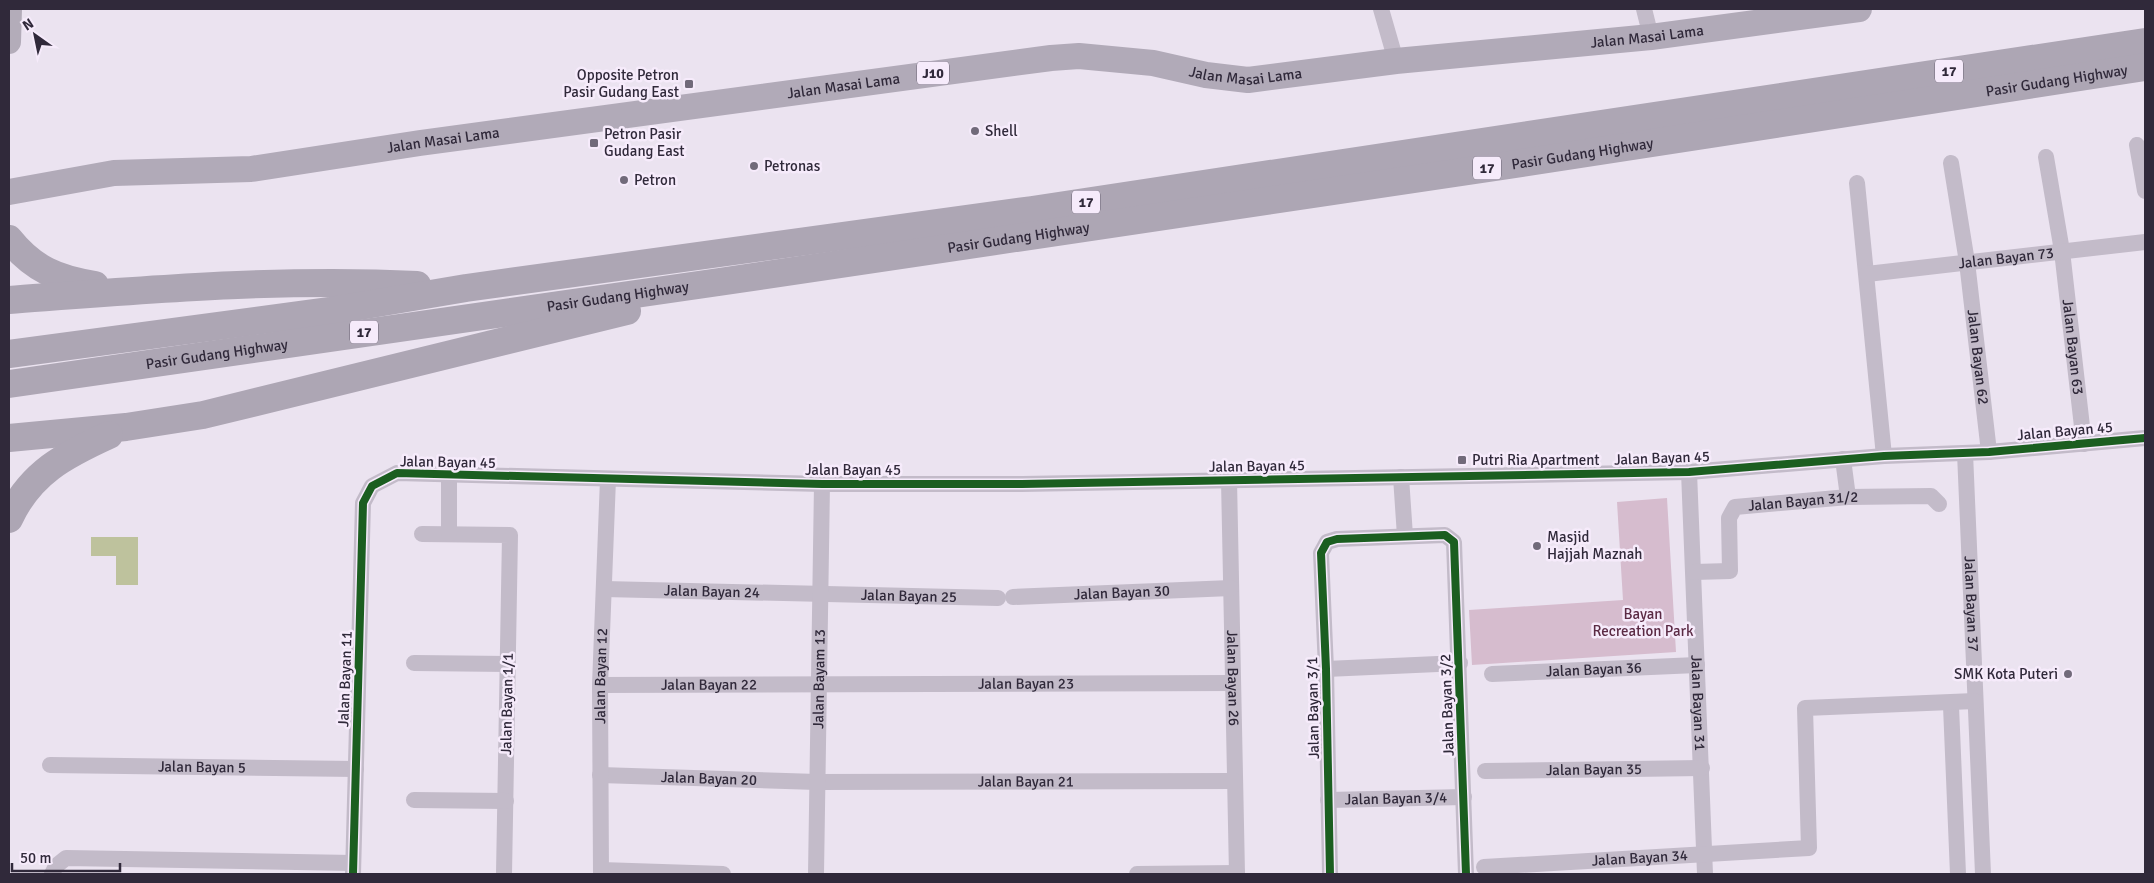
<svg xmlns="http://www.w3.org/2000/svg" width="2154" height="883" viewBox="0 0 2154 883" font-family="Signika,sans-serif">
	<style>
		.green { fill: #d6bcce }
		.water { fill: #bec29d }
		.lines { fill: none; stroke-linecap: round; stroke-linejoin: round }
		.minor { stroke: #c3bbc9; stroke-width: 16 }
		.secondary { stroke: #b3acb9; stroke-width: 24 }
		.primary { stroke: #b1aab8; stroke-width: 26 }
		.trunk { stroke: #ada6b4; stroke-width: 28 }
		.cycleway-casing { stroke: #f6ebfb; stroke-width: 11 }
		.cycleway { stroke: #1b5e20; stroke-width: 8 }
		.poi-dot { fill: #716a7a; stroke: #f6ebfb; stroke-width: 2 }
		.labels { text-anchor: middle; stroke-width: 5; stroke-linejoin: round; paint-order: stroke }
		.shield { fill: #f6ebfb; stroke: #6b6374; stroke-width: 1 }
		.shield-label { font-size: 14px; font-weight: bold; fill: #30293a }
		.street-label { font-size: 15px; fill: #30293a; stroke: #f6ebfb }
		.poi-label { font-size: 15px; fill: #30293a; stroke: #f6ebfb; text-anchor: start }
		.park-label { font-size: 15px; fill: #5b2a44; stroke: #f6ebfb }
	</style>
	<rect width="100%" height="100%" fill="#ebe3f0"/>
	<path class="green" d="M 1667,498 L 1676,652 L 1472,665 L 1469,610 L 1623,600 L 1617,502 Z"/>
	<path class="water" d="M 91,537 L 138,537 L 138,585 L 116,585 L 116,556 L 91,556 Z"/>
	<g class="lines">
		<g class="minor">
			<path d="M 1381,9 L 1396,61"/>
			<path d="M 1644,9 L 1651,37"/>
			<path d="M 2137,145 L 2145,191"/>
			<path id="s1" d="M 2046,157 L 2062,251 L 2084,444"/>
			<path id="s2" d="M 1951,163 L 1967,262 L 1989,452"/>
			<path d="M 1857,183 L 1884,456"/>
			<path id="s3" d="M 1867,274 L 2145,242"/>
			<path id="s4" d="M 1965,453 L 1983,874"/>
			<path d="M 1843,459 L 1848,497"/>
			<path id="s5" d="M 1689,472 L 1705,874"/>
			<path d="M 1401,477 L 1405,536"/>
			<path id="s6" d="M 1229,480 L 1237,874"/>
			<path d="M 422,534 L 510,535 L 504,874"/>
			<path d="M 449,534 L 449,475"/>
			<path id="s7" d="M 1694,572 L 1730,571 L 1729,518 L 1735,507 L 1848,497 L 1931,496 L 1939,504"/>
			<path id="s8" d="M 604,589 L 998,598"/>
			<path id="s9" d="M 1013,597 L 1231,588"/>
			<path d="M 414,663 L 508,664"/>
			<path d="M 1326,669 L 1460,663"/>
			<path id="s10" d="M 1492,674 L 1697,665"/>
			<path id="s11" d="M 600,685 L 1233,683"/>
			<path d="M 1951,706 L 1958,874"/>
			<path id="s12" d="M 50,765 L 356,769"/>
			<path id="s13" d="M 1485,771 L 1702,768"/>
			<path id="s14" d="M 600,775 L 817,782 L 1235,781"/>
			<path d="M 414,800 L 506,801"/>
			<path id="s15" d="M 1328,800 L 1464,797"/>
			<path id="s16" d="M 1484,867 L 1809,848 L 1805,708 L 1975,701"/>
			<path d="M 601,870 L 723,874"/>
			<path d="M 52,874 L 56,866 L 66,858 L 353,863"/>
			<path d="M 353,874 L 363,503 L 372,486 L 397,473 L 822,484 L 1022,484 L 1689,472 L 1884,456 L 1989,452 L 2145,438"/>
			<path id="s17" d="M 601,874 L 600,685 L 608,479"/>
			<path id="s18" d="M 816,874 L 822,484"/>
			<path d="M 1137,874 L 1237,873"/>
			<path d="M 1330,874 L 1326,669 L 1321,553 L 1327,542 L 1337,539 L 1445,535 L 1454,542 L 1466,874"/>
		</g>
		<path class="secondary" d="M 9,42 L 10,9"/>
		<path class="primary" id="s19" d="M 9,192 L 114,173 L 251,169 L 420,143 L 1051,58 L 1079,56 L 1153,63 L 1206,75 L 1248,80 L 1396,61 L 1651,37 L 1859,9"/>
		<g class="trunk">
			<path d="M 9,239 C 33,269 57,279 95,285"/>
			<path d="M 9,300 C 144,290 281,278 417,285"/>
			<path d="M 9,354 L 330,311 L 466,288 L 1032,210 L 2145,42"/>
			<path id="s20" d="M 9,384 L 719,282 L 1509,165 L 2145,67"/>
			<path d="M 9,438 L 126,427 L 203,415 L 627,311"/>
			<path d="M 9,519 C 30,473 65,455 109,435"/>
		</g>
		<g class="cycleway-casing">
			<path id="cycleway" d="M 353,874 L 363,503 L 372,486 L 397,473 L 822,484 L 1022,484 L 1689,472 L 1884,456 L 1989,452 L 2145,438
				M 1330,874 L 1326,669 L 1321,553 L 1327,542 L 1337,539 L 1445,535 L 1454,542 L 1466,874"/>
		</g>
		<use href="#cycleway" class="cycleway"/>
	</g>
	<g class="poi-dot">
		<rect x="684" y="79" width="10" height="10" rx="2.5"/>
		<circle cx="975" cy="131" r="5"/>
		<rect x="589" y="138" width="10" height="10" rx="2.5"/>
		<circle cx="754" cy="166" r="5"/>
		<circle cx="624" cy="180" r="5"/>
		<rect x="1457" y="455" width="10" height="10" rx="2.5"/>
		<circle cx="1537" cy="546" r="5"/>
		<circle cx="2068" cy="674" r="5"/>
	</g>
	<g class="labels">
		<g class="shield">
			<rect x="1935" y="59.5" width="28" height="23" rx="4"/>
			<rect x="917" y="61.5" width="32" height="23" rx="4"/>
			<rect x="1473" y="156.5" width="28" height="23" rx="4"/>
			<rect x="1072" y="190.5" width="28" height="23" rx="4"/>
			<rect x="350" y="320.5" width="28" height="23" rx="4"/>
		</g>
		<g class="shield-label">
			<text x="1949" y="76">17</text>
			<text x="933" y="78">J10</text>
			<text x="1487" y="173">17</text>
			<text x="1086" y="207">17</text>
			<text x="364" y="337">17</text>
		</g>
		<g class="street-label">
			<text dy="5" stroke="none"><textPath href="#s19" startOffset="1652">Jalan Masai Lama</textPath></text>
			<text dy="5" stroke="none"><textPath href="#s19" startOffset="1248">Jalan Masai Lama</textPath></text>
			<text dy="5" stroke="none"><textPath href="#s20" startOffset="2070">Pasir Gudang Highway</textPath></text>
			<text dy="5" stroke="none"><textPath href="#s19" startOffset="842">Jalan Masai Lama</textPath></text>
			<text dy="5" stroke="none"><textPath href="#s19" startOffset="438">Jalan Masai Lama</textPath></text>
			<text dy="5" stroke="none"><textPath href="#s20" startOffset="1590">Pasir Gudang Highway</textPath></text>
			<text dy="5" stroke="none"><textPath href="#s20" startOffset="1020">Pasir Gudang Highway</textPath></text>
			<text dy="5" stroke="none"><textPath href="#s3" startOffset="140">Jalan Bayan 73</textPath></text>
			<text dy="5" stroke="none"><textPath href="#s20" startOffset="615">Pasir Gudang Highway</textPath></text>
			<text dy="5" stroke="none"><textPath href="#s1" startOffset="192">Jalan Bayan 63</textPath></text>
			<text dy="5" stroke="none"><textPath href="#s20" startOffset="210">Pasir Gudang Highway</textPath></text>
			<text dy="5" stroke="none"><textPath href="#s2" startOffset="196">Jalan Bayan 62</textPath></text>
			<text transform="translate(2065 431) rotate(-5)" y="5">Jalan Bayan 45</text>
			<text transform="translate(1662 458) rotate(-2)" y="5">Jalan Bayan 45</text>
			<text transform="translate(448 462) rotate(1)" y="5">Jalan Bayan 45</text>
			<text transform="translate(1257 466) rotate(-1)" y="5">Jalan Bayan 45</text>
			<text x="853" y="475">Jalan Bayan 45</text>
			<text dy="5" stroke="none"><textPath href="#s7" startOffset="170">Jalan Bayan 31/2</textPath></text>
			<text dy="5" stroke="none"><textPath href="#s8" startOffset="108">Jalan Bayan 24</textPath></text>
			<text dy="5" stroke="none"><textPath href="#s9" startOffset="109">Jalan Bayan 30</textPath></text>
			<text dy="5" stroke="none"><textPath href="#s8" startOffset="305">Jalan Bayan 25</textPath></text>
			<text dy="5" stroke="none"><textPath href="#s4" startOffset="151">Jalan Bayan 37</textPath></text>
			<text dy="5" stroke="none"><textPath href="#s10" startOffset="102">Jalan Bayan 36</textPath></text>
			<text dy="5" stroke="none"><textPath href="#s17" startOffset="198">Jalan Bayan 12</textPath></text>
			<text dy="5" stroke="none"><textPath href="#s6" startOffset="198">Jalan Bayan 26</textPath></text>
			<text transform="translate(345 679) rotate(-88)" y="5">Jalan Bayan 11</text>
			<text dy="5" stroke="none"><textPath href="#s18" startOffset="195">Jalan Bayam 13</textPath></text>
			<text dy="5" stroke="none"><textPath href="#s11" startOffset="426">Jalan Bayan 23</textPath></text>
			<text dy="5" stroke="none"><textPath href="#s11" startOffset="109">Jalan Bayan 22</textPath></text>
			<text dy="5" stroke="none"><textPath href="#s5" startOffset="231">Jalan Bayan 31</textPath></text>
			<text transform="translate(507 704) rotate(-89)" y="5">Jalan Bayan 1/1</text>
			<text transform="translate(1447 705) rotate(-92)" y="5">Jalan Bayan 3/2</text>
			<text transform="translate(1313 708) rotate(-91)" y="5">Jalan Bayan 3/1</text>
			<text dy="5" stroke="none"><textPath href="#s12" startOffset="152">Jalan Bayan 5</textPath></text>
			<text dy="5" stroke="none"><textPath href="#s13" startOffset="109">Jalan Bayan 35</textPath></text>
			<text dy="5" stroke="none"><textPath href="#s14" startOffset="109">Jalan Bayan 20</textPath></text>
			<text dy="5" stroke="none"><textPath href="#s14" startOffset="426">Jalan Bayan 21</textPath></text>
			<text dy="5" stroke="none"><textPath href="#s15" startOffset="68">Jalan Bayan 3/4</textPath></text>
			<text dy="5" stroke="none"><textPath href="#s16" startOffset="156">Jalan Bayan 34</textPath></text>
		</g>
		<g class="poi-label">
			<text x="679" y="80" text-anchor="end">Opposite Petron<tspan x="679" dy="17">Pasir Gudang East</tspan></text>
			<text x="985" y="136">Shell</text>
			<text x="604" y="139">Petron Pasir<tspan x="604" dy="17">Gudang East</tspan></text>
			<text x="764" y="171">Petronas</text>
			<text x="634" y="185">Petron</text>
			<text x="1472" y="465">Putri Ria Apartment</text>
			<text x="1547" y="542">Masjid<tspan x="1547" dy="17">Hajjah Maznah</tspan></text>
			<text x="2058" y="679" text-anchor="end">SMK Kota Puteri</text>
		</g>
		<g class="park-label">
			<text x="1643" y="619">Bayan<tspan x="1643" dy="17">Recreation Park</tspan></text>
		</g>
	</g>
	<rect width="2154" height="883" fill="none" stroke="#30293a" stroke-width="20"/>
	<g transform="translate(35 35) rotate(327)" stroke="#f6ebfb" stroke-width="4" paint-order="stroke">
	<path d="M0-4L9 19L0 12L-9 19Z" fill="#30293a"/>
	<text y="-8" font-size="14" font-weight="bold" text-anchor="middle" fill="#30293a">N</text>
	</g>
	<path d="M12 863v8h108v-8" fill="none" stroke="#30293a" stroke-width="2.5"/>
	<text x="20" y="863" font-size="15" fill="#30293a" stroke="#f6ebfb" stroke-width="4" paint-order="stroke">50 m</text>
</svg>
